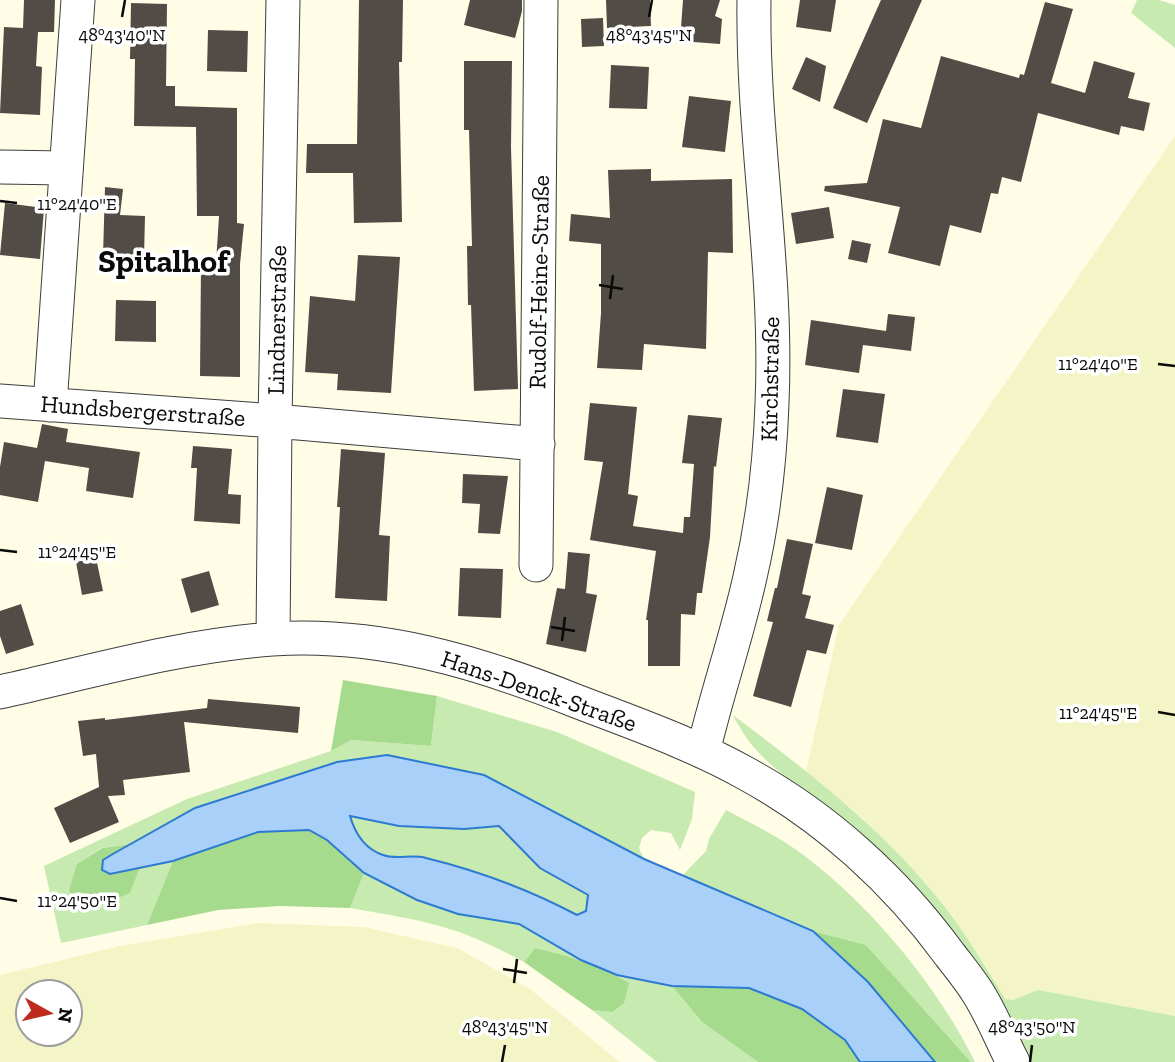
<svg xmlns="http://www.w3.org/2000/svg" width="1175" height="1062" viewBox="0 0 1175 1062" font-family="'Zilla Slab',serif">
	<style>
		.farmland { fill: #f3f5c6; fill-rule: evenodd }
		.green { fill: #c6eaaf }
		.forest { fill: #a6db8e }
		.water { fill: #a9d0f9; stroke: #2d7ad2; stroke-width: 2; fill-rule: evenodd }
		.building { fill: #524c46 }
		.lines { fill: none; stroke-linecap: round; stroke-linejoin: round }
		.minor-casing { stroke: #3d3d3d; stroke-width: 35 }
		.minor { stroke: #fff; stroke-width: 33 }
		.ticks { fill: none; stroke: #0a0a0a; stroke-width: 2.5 }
		.labels { text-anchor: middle; stroke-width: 7; stroke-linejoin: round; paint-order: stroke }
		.street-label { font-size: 24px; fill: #0a0a0a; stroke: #fff }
		.district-label { font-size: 32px; font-weight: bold; fill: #0a0a0a; stroke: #fff }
		.ticks-label { font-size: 18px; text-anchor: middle; fill: #0a0a0a; stroke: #fff; stroke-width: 7; stroke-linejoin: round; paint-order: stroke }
	</style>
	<rect width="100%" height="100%" fill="#fffde6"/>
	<path class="farmland" d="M 1175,136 L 1175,1016 L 1038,990 L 1013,1000 L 1005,999 L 972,945 L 940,901 L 909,865 L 863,819 L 806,771 L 839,625 Z
		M 257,923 L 364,927 L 457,948 L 530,989 L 620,1062 L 0,1062 L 0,975 L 120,946 ZM 70,992 L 70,1034 L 28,1034 L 28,992 Z"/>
	<path class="green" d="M 1137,0 L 1159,0 L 1175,5 L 1175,48 L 1131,13 Z
		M 437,696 L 557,732 L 695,792 L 692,819 L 680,850 L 671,833 L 651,830 L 642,838 L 639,848 L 644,859 L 484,775 L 195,808 L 131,844 L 101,848 L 77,864 L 130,893 L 140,868 L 173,861 L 147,925 L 61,943 L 44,866 L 187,799 L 331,751 L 350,740 L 431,746 Z
		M 733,715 C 807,771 882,828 940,901 C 965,932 985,966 1005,999 L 1013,1000 L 1038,990 L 1175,1016 L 1175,1062 L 1028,1062 L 799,788 C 769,763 751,751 733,715 Z
		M 726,810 C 745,820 765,830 783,841 C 859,890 935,981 975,1062 L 971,1062 L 866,945 L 813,931 L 682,876 L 706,851 L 709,839 Z
		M 349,815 L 399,826 L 464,829 L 499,826 L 540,868 L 589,895 L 586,911 L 577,915 C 529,889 479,871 425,858 C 412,854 395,860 382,855 C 364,848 355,833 349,815 Z
		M 364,873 L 417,900 L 458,914 L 519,924 L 581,960 L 535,948 L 524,962 C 501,950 478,938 453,930 C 419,919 384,914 350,908 Z
		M 617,975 L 672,986 L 702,1022 L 758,1062 L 657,1062 L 592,1010 L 612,1012 L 629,983 Z"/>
	<path class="forest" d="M 343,680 L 437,696 L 431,746 L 351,740 L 331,751 Z
		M 309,830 L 327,839 L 364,873 L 350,908 L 279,906 L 218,910 L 147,925 L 173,861 L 258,832 Z
		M 131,844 L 111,855 L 110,874 L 140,868 L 130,893 L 101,905 L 81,904 L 69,891 L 77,864 L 102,848 Z
		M 813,931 L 866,945 L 971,1062 L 935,1062 L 922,1045 Z
		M 535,948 C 568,956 600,964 629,983 L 624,1003 L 612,1012 L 592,1010 L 524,962 Z
		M 672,986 L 749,988 L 802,1009 L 845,1040 L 860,1062 L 758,1062 L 702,1022 Z"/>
	<path class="water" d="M 387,755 L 484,775 L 644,859 L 813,931 L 868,982 L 935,1062 L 860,1062 L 845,1040 L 802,1009 L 749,988 L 672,986 L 617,975 L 581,960 L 519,924 L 458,914 L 417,900 L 364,873 L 327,840 L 309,830 L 258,832 L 173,861 L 110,874 L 102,870 L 103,860 L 111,855 L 195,808 L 337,762 ZM 350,816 L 399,826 L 464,829 L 499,826 L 540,868 L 588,895 L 586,911 L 577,915 C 528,889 479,871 426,858 C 412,854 396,860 383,855 C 365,849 355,833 350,816 Z"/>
	<path class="building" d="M 24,0 L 55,0 L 54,32 L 38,32 L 36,66 L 42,67 L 40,115 L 0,113 L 4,27 L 23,28 Z
		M 359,0 L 403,0 L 402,62 L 399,62 L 402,222 L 354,223 L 353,173 L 306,173 L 307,144 L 357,144 Z
		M 470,0 L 522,0 L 522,11 L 515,38 L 464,25 Z
		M 606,0 L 650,0 L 651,26 L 607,28 Z
		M 683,0 L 720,0 L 715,16 L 722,19 L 720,44 L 680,41 Z
		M 800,0 L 836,0 L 831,32 L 796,27 Z
		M 881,0 L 922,0 L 867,123 L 833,108 Z
		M 1045,2 L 1073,9 L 1051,83 L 1085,93 L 1094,61 L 1135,73 L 1128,98 L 1150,103 L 1144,131 L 1121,126 L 1119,135 L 1038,113 L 1021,182 L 1002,177 L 998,194 L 991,193 L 981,233 L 950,225 L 940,266 L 888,253 L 900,207 L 824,191 L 825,186 L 867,183 L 883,119 L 921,128 L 941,56 L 1019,78 L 1020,74 L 1024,75 Z
		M 131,3 L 167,4 L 166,86 L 175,86 L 175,106 L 237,108 L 237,223 L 244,224 L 240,264 L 240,377 L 200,376 L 201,263 L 216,263 L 219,216 L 197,216 L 196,127 L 134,126 L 135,59 L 130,59 Z
		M 603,18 L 604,46 L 582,47 L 581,19 Z
		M 208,30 L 248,31 L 247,72 L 207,71 Z
		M 806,57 L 826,66 L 820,102 L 792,89 Z
		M 464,61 L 512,61 L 511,147 L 518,389 L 474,391 L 471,305 L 468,305 L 467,246 L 472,246 L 469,130 L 464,130 Z
		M 611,65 L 649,67 L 647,109 L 609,108 Z
		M 689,96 L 731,101 L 725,152 L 682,147 Z
		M 651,169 L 651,181 L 732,179 L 733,253 L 708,252 L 706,349 L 644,344 L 642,370 L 597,368 L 601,313 L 601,244 L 569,241 L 571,214 L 610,218 L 608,170 Z
		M 105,187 L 123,189 L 120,215 L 145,216 L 144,257 L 103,256 Z
		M 5,203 L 44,208 L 40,259 L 0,255 Z
		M 829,207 L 834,238 L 796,244 L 791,213 Z
		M 852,240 L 871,244 L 867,263 L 848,259 Z
		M 358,255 L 400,257 L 391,393 L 337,390 L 338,374 L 305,372 L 310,296 L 355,301 Z
		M 116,300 L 156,301 L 156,342 L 115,341 Z
		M 888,314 L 915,317 L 911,351 L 863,345 L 859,373 L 805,365 L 811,320 L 886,331 Z
		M 843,389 L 885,394 L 878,443 L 836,437 Z
		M 590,403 L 637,407 L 628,494 L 638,496 L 633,526 L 683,533 L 684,517 L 690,517 L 694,464 L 682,463 L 688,415 L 722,418 L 716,467 L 714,466 L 710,537 L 702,593 L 697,593 L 695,615 L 681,614 L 680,666 L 648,666 L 648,620 L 646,620 L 656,551 L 590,540 L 603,462 L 584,460 Z
		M 42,424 L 68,429 L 66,442 L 140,452 L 133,498 L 86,491 L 89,468 L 45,461 L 38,502 L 0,495 L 0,467 L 4,442 L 37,448 Z
		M 193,446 L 232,449 L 228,494 L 241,495 L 240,524 L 194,521 L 197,468 L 191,468 Z
		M 341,449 L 385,453 L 379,535 L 390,536 L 387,601 L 335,598 L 340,507 L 337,507 Z
		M 463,474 L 508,476 L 500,534 L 478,533 L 480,504 L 462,503 Z
		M 827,487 L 863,495 L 852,550 L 815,543 Z
		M 787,539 L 813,544 L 802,594 L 811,596 L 805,618 L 834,625 L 826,654 L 807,650 L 791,707 L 753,696 L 773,622 L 767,621 L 775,588 L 777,588 Z
		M 568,552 L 590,554 L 586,593 L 597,595 L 586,652 L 546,644 L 557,588 L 565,589 Z
		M 96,558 L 103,591 L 82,595 L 76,562 Z
		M 460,568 L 503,569 L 501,618 L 458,616 Z
		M 209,571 L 219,605 L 191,613 L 181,579 Z
		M 21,604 L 34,645 L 6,654 L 0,636 L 0,611 Z
		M 208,699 L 300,707 L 298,733 L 184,722 L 190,772 L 123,780 L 125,795 L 108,796 L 119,822 L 70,843 L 54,808 L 99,787 L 96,754 L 83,756 L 78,721 L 105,718 L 105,720 L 207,708 Z"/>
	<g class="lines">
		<g class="minor-casing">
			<path id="minor" d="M 0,167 L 66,168
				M 0,401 L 275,421 L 538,444
				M 50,405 L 78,0
				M 536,565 L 541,0
				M 273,639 L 275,421 L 283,0
				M 0,692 C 90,672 179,646 272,639 C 378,632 479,662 576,701 C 633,723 691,743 745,773 C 826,817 896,881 950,955 C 960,968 970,980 978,993 C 992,1015 1001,1039 1013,1062
				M 703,752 C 717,693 737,636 750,577 C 763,521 770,462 772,403 C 778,269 752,135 754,0"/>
		</g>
		<use href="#minor" class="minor"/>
	</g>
	<path class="ticks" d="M 122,17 L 125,0M 649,17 L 652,0M 0,201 L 17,203M 599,285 L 623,289M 610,299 L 613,275M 1158,364 L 1175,366M 0,550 L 17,552M 551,627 L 575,631M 562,641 L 565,617M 1158,712 L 1175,715M 0,898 L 17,901M 503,969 L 527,973M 514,983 L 517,959M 502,1062 L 505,1045M 1030,1062 L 1032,1045"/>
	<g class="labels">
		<g class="street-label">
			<text transform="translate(539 282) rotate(-89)" y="8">Rudolf-Heine-Straße</text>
			<text transform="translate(277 320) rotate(-89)" y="8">Lindnerstraße</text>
			<text transform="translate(770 379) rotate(-89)" y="8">Kirchstraße</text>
			<text transform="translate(143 411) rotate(4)" y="8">Hundsbergerstraße</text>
			<text transform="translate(539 691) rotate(19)" y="8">Hans-Denck-Straße</text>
		</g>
		<g class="district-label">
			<text x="163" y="272">Spitalhof</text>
		</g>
	</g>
	<g class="ticks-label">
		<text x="122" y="41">48°43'40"N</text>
		<text x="649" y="41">48°43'45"N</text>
		<text x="77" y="210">11°24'40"E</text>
		<text x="1098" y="370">11°24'40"E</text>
		<text x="77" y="558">11°24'45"E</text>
		<text x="1098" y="719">11°24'45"E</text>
		<text x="77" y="907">11°24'50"E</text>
		<text x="505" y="1033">48°43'45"N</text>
		<text x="1032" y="1033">48°43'50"N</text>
	</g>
	<g transform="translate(49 1013) rotate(98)"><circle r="33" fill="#ffffff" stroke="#9d9d9d" stroke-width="2"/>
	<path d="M0-5L12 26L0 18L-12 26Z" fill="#be2b1d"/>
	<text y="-10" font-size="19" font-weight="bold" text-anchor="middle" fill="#0a0a0a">N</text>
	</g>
</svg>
